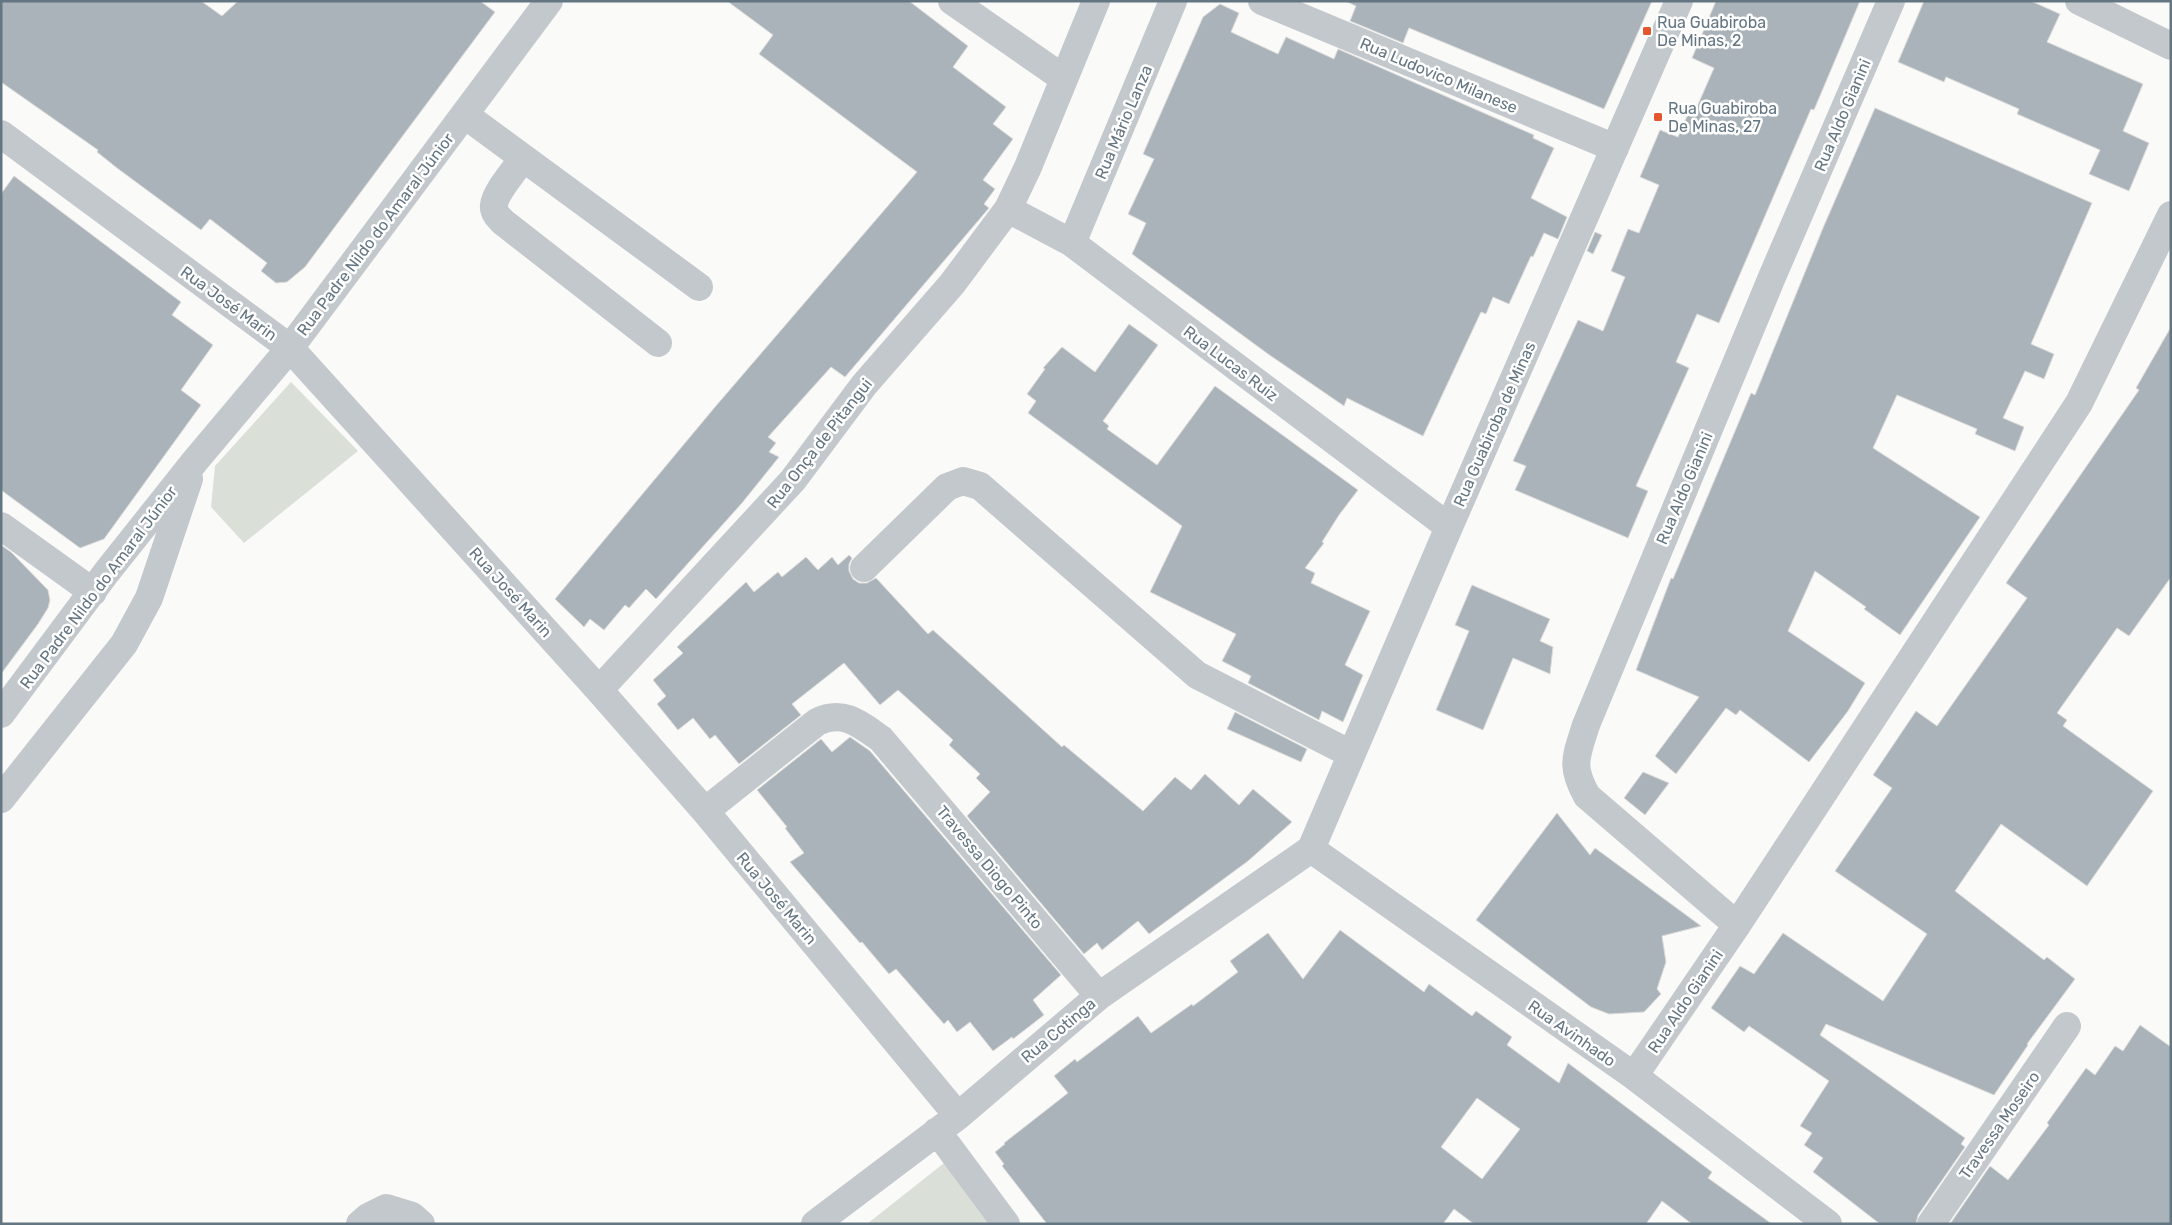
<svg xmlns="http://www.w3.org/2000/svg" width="2172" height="1225" viewBox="0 0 2172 1225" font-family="Rubik,sans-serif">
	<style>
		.green { fill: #dadfd7 }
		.building { fill: #aab3b9; stroke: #dcdcda; fill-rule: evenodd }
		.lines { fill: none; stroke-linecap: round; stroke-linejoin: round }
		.minor { stroke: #c3c8cc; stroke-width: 28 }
		.poi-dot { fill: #e4572e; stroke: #fff; stroke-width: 2 }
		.labels { text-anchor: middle; stroke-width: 5; stroke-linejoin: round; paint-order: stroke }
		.poi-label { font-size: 16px; fill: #657683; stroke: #fff; text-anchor: start }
		.street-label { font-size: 16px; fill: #657683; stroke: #fff }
	</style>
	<rect width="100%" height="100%" fill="#fafaf8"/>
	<path class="green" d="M 291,382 L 358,451 L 244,543 L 211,507 L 215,466 Z
		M 953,1156 L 1000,1224 L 867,1224 Z"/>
	<path class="building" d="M 1,1 L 201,1 L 222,16 L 238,1 L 480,1 L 495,12 L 305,267 L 287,282 L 276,283 L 261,271 L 267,263 L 210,219 L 201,230 L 117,168 L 97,152 L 98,150 L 1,82 Z
		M 727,1 L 909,1 L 968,46 L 953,67 L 1006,107 L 993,124 L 1013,139 L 983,180 L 995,189 L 984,204 L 989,208 L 845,377 L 831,367 L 768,437 L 776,443 L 769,452 L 779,457 L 742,503 L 656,599 L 646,589 L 629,608 L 625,605 L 604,630 L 590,619 L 584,627 L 555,599 L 715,407 L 917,172 L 759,54 L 773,35 Z
		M 1345,1 L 1652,1 L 1604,109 L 1409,28 L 1403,43 L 1350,21 L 1356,6 Z
		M 1716,1 L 1860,1 L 1814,110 L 1811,109 L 1719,323 L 1697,314 L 1676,362 L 1689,368 L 1636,486 L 1648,491 L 1628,538 L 1515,490 L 1526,466 L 1513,461 L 1578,320 L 1603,331 L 1625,277 L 1611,271 L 1628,229 L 1639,233 L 1659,185 L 1640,177 L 1660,130 L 1678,137 L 1688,114 L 1693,116 L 1714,68 L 1692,58 Z
		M 1924,1 L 2031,1 L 2060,14 L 2047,42 L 2143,84 L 2123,131 L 2149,143 L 2129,191 L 2089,174 L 2100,150 L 2017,114 L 2019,109 L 1946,77 L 1944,82 L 1898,62 Z
		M 1220,4 L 1239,13 L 1231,32 L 1278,54 L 1286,37 L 1334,59 L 1338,49 L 1534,135 L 1533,138 L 1554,148 L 1531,198 L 1567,217 L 1558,239 L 1544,233 L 1533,257 L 1531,256 L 1509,304 L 1493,297 L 1486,314 L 1481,312 L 1423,436 L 1347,398 L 1344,406 L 1268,354 L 1132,254 L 1146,223 L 1128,214 L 1154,159 L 1143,154 L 1203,17 Z
		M 1875,108 L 2092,203 L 2031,344 L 2054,354 L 2044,379 L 2025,371 L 2003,418 L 2024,427 L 2015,451 L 1975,434 L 1977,429 L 1897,395 L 1873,448 L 1980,517 L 1900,635 L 1864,609 L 1866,607 L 1815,571 L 1788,631 L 1865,683 L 1848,711 L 1809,762 L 1740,710 L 1736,715 L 1726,708 L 1676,774 L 1655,756 L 1699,697 L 1636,670 L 1671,578 L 1673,579 L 1751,393 L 1755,395 L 1823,228 Z
		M 14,176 L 181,302 L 172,315 L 213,345 L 181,390 L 201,405 L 104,539 L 80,548 L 1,490 L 1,194 Z
		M 1595,232 L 1602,235 L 1593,254 L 1587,251 Z
		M 1129,324 L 1158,345 L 1103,421 L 1109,426 L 1107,429 L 1157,465 L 1215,386 L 1358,490 L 1339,515 L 1322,542 L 1324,543 L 1305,568 L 1315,573 L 1311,583 L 1370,611 L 1345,665 L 1363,675 L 1343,722 L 1322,711 L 1319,720 L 1248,683 L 1251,676 L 1222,661 L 1236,634 L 1150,592 L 1182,526 L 1028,413 L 1036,401 L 1027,394 L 1045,369 L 1043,368 L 1062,347 L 1095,372 Z
		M 2171,327 L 2171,577 L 2129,636 L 2117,628 L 2057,713 L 2067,720 L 2063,726 L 2153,791 L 2087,886 L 2001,824 L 1955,891 L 2044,960 L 2047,957 L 2075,979 L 2027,1044 L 2028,1045 L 1994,1095 L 1826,1024 L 1820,1035 L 1965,1138 L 1961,1144 L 1965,1147 L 1918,1215 L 1916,1224 L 1880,1224 L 1813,1172 L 1823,1158 L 1804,1145 L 1812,1133 L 1800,1126 L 1829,1081 L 1749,1026 L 1744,1032 L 1711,1008 L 1740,966 L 1754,974 L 1783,933 L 1883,1001 L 1927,934 L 1835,871 L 1892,788 L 1873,775 L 1916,711 L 1937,726 L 2027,598 L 2006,583 L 2139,390 L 2136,388 Z
		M 1,545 L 11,552 L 48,590 L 50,600 L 48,608 L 38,624 L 1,674 Z
		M 849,555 L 852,558 L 849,564 L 849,571 L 853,579 L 859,583 L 867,583 L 876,578 L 928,634 L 933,630 L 1062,747 L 1064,745 L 1143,811 L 1175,777 L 1191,790 L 1205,774 L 1239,805 L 1253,789 L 1292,822 L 1248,861 L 1149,934 L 1138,921 L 1102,950 L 1097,943 L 1084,954 L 967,816 L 990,792 L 976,778 L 980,774 L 949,745 L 953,740 L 898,690 L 880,705 L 844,663 L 792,704 L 801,715 L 739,764 L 715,735 L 710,739 L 693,718 L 678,730 L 657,704 L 666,696 L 653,680 L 683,653 L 677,647 L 746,582 L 754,592 L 778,572 L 782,577 L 806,557 L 818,570 L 832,557 L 838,565 Z
		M 1472,585 L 1550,619 L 1540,641 L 1553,647 L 1550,674 L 1513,658 L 1483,730 L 1436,710 L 1469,631 L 1455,625 Z
		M 1235,712 L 1307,749 L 1301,762 L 1227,729 Z
		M 850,737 L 870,751 L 1061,975 L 1033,1000 L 1044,1015 L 1013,1039 L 1012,1037 L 993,1051 L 970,1022 L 957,1032 L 948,1020 L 944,1024 L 896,969 L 889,974 L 862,942 L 860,943 L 790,862 L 804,853 L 785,828 L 787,827 L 757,790 L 821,739 L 832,752 Z
		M 1643,772 L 1669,783 L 1645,815 L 1624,798 Z
		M 1557,813 L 1590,855 L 1595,848 L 1701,926 L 1662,936 L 1666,962 L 1657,989 L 1661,994 L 1644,1012 L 1609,1014 L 1591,1007 L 1476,920 Z
		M 1340,930 L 1424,992 L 1429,984 L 1472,1016 L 1476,1011 L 1512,1037 L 1507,1045 L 1559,1083 L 1568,1063 L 1712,1172 L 1708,1178 L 1772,1224 L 1692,1224 L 1662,1201 L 1646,1224 L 1474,1224 L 1454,1209 L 1443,1224 L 1047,1224 L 1002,1166 L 1004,1164 L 995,1152 L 1005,1144 L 1004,1143 L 1068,1093 L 1054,1076 L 1075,1059 L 1077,1062 L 1138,1016 L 1151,1033 L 1192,1004 L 1193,1006 L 1238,972 L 1230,961 L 1268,933 L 1303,979 ZM 1477,1098 L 1520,1129 L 1482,1179 L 1441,1147 Z
		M 2140,1025 L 2171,1047 L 2171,1224 L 1950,1224 L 1990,1166 L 2008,1180 L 2049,1125 L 2047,1123 L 2086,1068 L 2095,1075 L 2115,1046 L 2123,1051 Z"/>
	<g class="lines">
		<path class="minor" d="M 952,1 L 1063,78
			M 1262,1 L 1615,148
			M 2079,1 L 2171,46
			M 465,115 L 699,287
			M 1,134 L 290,348 L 599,690 L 705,811 L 958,1116
			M 523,158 C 516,169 495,192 494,205 C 493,212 498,217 503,222 L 658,343
			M 1008,209 L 1072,243 L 1449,527
			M 1072,243 L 1173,1
			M 1,526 L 93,592
			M 864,568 L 947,487 L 963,481 L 980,486 L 1197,675 L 1351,754
			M 599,690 L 793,480 L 864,385 L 952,284 L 1008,209 L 1028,167 L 1096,1
			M 1,714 L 106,573 L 195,461 L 290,348 L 549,1
			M 1,799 L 124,644 L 149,598 L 189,479
			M 705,811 L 817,722 C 843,709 860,724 881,739 L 1099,996
			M 1311,849 L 1449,527 L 1679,1
			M 1311,849 L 1634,1076 L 1828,1224
			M 1737,925 L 1587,796 C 1570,766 1576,757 1586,725 L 1772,277 L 1891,1
			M 1634,1076 L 1737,925 L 2079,403 L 2171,215
			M 937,1131 L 1006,1224
			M 360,1224 L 368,1217 L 386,1208 L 412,1216 L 421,1224
			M 815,1224 L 958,1116 L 1099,996 L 1311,849
			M 1931,1224 L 2067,1026"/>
	</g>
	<g class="poi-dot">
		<rect x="1642" y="26" width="10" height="10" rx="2.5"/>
		<rect x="1653" y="112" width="10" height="10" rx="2.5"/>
	</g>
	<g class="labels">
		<g class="poi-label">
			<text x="1657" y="28">Rua Guabiroba<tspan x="1657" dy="18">De Minas, 2</tspan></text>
			<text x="1668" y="114">Rua Guabiroba<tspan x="1668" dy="18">De Minas, 27</tspan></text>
		</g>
		<g class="street-label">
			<text transform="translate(1439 75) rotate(23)" y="6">Rua Ludovico Milanese</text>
			<text transform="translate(1842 115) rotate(-67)" y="6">Rua Aldo Gianini</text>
			<text transform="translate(1123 122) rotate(-67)" y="6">Rua Mário Lanza</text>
			<text transform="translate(375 234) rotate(-53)" y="6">Rua Padre Nildo do Amaral Júnior</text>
			<text transform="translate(229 303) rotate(36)" y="6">Rua José Marin</text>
			<text transform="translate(1231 363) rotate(37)" y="6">Rua Lucas Ruiz</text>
			<text transform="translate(1494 424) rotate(-66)" y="6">Rua Guabiroba de Minas</text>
			<text transform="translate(819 443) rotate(-52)" y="6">Rua Onça de Pitangui</text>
			<text transform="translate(1684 488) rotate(-67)" y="6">Rua Aldo Gianini</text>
			<text transform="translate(98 587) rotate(-53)" y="6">Rua Padre Nildo do Amaral Júnior</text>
			<text transform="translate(511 592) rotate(48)" y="6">Rua José Marin</text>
			<text transform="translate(990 867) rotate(50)" y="6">Travessa Diogo Pinto</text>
			<text transform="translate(777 898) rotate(50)" y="6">Rua José Marin</text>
			<text transform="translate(1685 1001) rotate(-56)" y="6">Rua Aldo Gianini</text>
			<text transform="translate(1058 1030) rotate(-40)" y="6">Rua Cotinga</text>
			<text transform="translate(1572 1033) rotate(35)" y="6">Rua Avinhado</text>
			<text transform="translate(1999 1125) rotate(-55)" y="6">Travessa Moseiro</text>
		</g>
	</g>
	<rect width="2172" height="1225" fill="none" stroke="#657683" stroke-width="5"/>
</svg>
